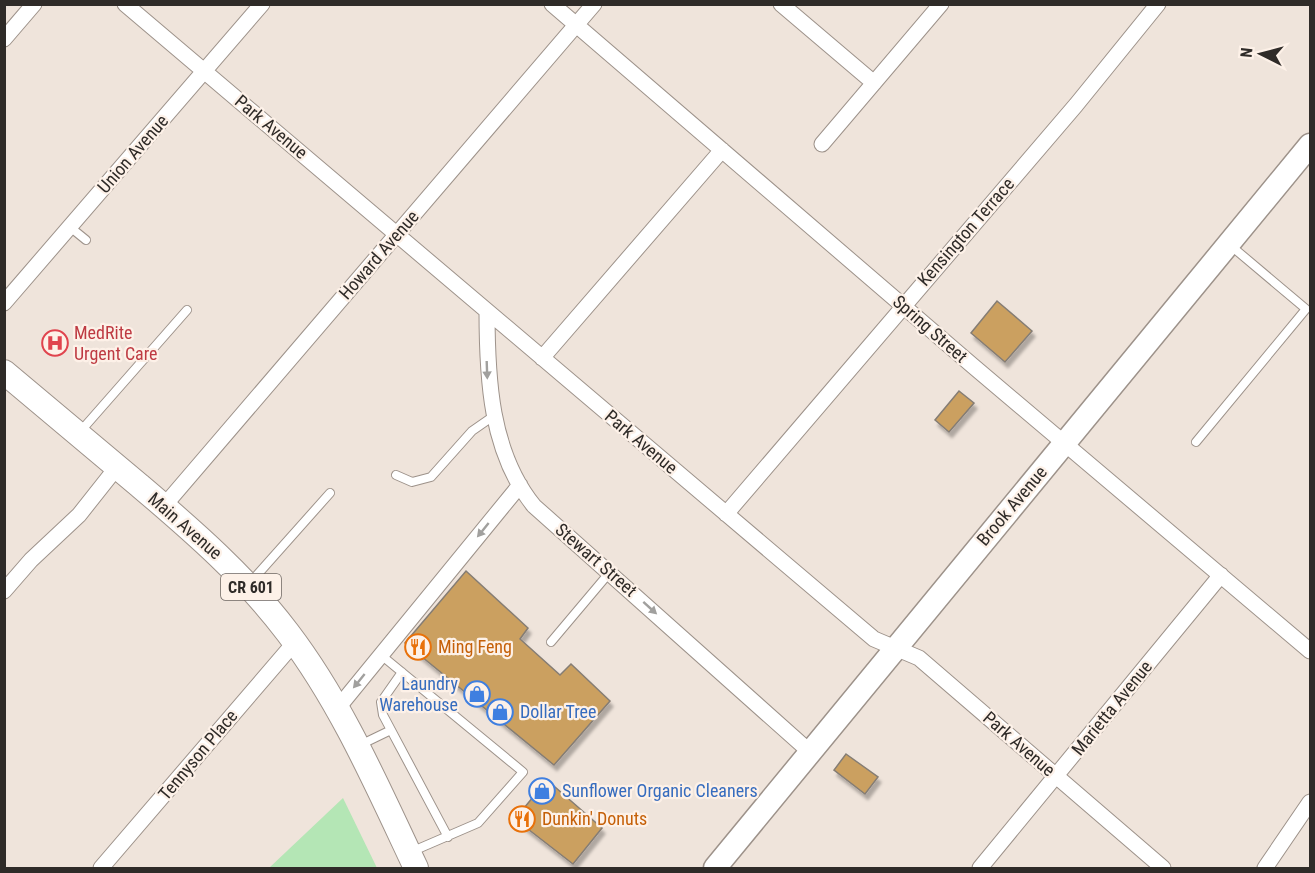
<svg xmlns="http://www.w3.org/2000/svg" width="1315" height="873" viewBox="0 0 1315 873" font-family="'Roboto Condensed',sans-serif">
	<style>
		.green { fill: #b4e6b5 }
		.building { fill: #cba061; stroke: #857d74; stroke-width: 1.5; filter: url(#shadow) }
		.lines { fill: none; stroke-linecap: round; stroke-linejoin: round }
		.lane-casing { stroke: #9d928a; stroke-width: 10 }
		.street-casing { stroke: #9d928a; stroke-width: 17 }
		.secondary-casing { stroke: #9d928a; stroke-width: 25 }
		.primary-casing { stroke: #9d928a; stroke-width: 26 }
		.lane { stroke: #fff; stroke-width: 8 }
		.street { stroke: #fff; stroke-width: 15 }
		.secondary { stroke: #fff; stroke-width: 22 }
		.primary { stroke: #fff; stroke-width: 24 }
		.oneway { fill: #a1a09e }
		.labels { text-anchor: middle; stroke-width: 4.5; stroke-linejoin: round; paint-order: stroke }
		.shield { fill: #fdf1e8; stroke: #6d6662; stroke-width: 1.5 }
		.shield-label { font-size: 16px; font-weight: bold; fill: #2f2b28 }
		.street-label { font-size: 18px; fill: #2f2b28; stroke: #fdf1e8 }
		.health-label { font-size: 18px; fill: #be3a42; stroke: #fdf1e8; text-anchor: start }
		.food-label { font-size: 18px; fill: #c56008; stroke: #fdf1e8; text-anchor: start }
		.shop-label { font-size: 18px; fill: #366cbe; stroke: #fdf1e8; text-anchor: start }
	</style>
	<defs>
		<filter id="shadow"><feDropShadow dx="3" dy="5.5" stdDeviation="1.5" flood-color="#0004"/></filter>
	</defs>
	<rect width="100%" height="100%" fill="#efe4db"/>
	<path class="green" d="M 343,798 L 377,868 L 269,868 Z"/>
	<path class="building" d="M 997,301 L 1032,331 L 1005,362 L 971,333 Z
		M 959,391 L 974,403 L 949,432 L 935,420 Z
		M 466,571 L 528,628 L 520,639 L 560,675 L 571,664 L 610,701 L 554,765 L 405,643 Z
		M 846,754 L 878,777 L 865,794 L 834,770 Z
		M 547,780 L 602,828 L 573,864 L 515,819 Z"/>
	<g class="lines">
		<g class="lane-casing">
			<path id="lane" d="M 70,227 L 86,240
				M 79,433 L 187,310
				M 1196,442 L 1306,309 L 1230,245
				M 396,475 L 412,482 L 431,477 L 472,431 L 495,415
				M 249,584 L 330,493
				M 551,642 L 610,572
				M 381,655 L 523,772 L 478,823 L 413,851
				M 391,730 L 383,715 L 381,702 L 402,672
				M 360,745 L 391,730 L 448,837"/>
		</g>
		<g class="street-casing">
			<path id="street" d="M 125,4 L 874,639 L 919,658 L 1163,868
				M 552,4 L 973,366 L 1310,651
				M 781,4 L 874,83
				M 4,39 L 34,4
				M 822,144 L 941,4
				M 4,303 L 262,4
				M 487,311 C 487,377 490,452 534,506 L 810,752
				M 542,358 L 722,150
				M 164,506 L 594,4
				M 726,514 L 1076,105 L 1158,4
				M 4,591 L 31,560 L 79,515 L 117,467
				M 337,709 L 520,485
				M 101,868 L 295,642
				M 980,868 L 1221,575
				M 1265,868 L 1310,802"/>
		</g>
		<g class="secondary-casing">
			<path id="secondary" d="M 715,868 L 1310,145"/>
		</g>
		<g class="primary-casing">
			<path id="primary" d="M 4,372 C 50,410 95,448 140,486 C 193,531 246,577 288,633 C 342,704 378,788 416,868"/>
		</g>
		<use href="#lane" class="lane"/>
		<use href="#street" class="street"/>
		<use href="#secondary" class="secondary"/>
		<use href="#primary" class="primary"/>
	</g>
	<defs><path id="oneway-solid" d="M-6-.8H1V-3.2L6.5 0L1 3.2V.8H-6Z" transform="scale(1.5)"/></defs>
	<g class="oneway">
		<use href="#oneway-solid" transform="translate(487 370) rotate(88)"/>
		<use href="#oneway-solid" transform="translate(483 530) rotate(129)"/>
		<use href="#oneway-solid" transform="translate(650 608) rotate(42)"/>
		<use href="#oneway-solid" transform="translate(359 681) rotate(129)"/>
	</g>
	<defs>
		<g id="hospital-ring" transform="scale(1.35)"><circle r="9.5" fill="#fdf1e8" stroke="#e0444e" stroke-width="1.5"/><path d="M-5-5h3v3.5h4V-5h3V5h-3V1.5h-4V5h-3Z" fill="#e0444e"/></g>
		<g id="restaurant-ring" transform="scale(1.35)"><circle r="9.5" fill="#fdf1e8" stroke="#e8710a" stroke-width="1.5"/><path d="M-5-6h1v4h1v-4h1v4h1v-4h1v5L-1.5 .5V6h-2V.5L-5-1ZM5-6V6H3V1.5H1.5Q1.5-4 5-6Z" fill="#e8710a"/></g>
		<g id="shop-ring" transform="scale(1.35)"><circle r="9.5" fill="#fdf1e8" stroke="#3f7fe0" stroke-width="1.5"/><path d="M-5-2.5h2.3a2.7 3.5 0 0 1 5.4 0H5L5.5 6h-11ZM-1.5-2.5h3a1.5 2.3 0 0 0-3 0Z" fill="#3f7fe0"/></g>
	</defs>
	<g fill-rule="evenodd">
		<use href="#hospital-ring" x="55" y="343"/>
		<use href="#restaurant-ring" x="418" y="647"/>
		<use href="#shop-ring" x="477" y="694"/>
		<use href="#shop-ring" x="500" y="712"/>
		<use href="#shop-ring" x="542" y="791"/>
		<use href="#restaurant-ring" x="522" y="819"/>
	</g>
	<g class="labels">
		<rect class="shield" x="221" y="574" width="60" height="26" rx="4.5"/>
		<g class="shield-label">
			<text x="251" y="593">CR 601</text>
		</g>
		<g class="street-label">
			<text transform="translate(271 127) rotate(40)" y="6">Park Avenue</text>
			<text transform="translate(133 154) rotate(-49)" y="6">Union Avenue</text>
			<text transform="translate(966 232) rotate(-49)" y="6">Kensington Terrace</text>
			<text transform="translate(379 255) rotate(-49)" y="6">Howard Avenue</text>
			<text transform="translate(930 329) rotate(41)" y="6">Spring Street</text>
			<text transform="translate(641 442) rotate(40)" y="6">Park Avenue</text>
			<text transform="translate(1012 506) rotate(-50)" y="6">Brook Avenue</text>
			<text transform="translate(185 526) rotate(41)" y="6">Main Avenue</text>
			<text transform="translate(596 560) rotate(41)" y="6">Stewart Street</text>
			<text transform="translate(1112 708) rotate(-51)" y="6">Marietta Avenue</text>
			<text transform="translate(1019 744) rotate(41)" y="6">Park Avenue</text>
			<text transform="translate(198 755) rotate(-50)" y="6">Tennyson Place</text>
		</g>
		<g class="health-label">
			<text x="74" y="339">MedRite<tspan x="74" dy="21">Urgent Care</tspan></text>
		</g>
		<g class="food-label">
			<text x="438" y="653">Ming Feng</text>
			<text x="542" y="825">Dunkin' Donuts</text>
		</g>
		<g class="shop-label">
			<text x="458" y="690" text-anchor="end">Laundry<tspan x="458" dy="21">Warehouse</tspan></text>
			<text x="520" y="718">Dollar Tree</text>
			<text x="562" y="797">Sunflower Organic Cleaners</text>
		</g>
	</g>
	<rect width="1315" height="873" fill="none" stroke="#2f2b28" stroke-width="12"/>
	<g transform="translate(1261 54) rotate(276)" stroke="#fdf1e8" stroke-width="4.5" paint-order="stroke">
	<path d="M0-4.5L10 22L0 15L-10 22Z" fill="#2f2b28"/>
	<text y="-9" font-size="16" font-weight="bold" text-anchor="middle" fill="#2f2b28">N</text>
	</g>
</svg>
